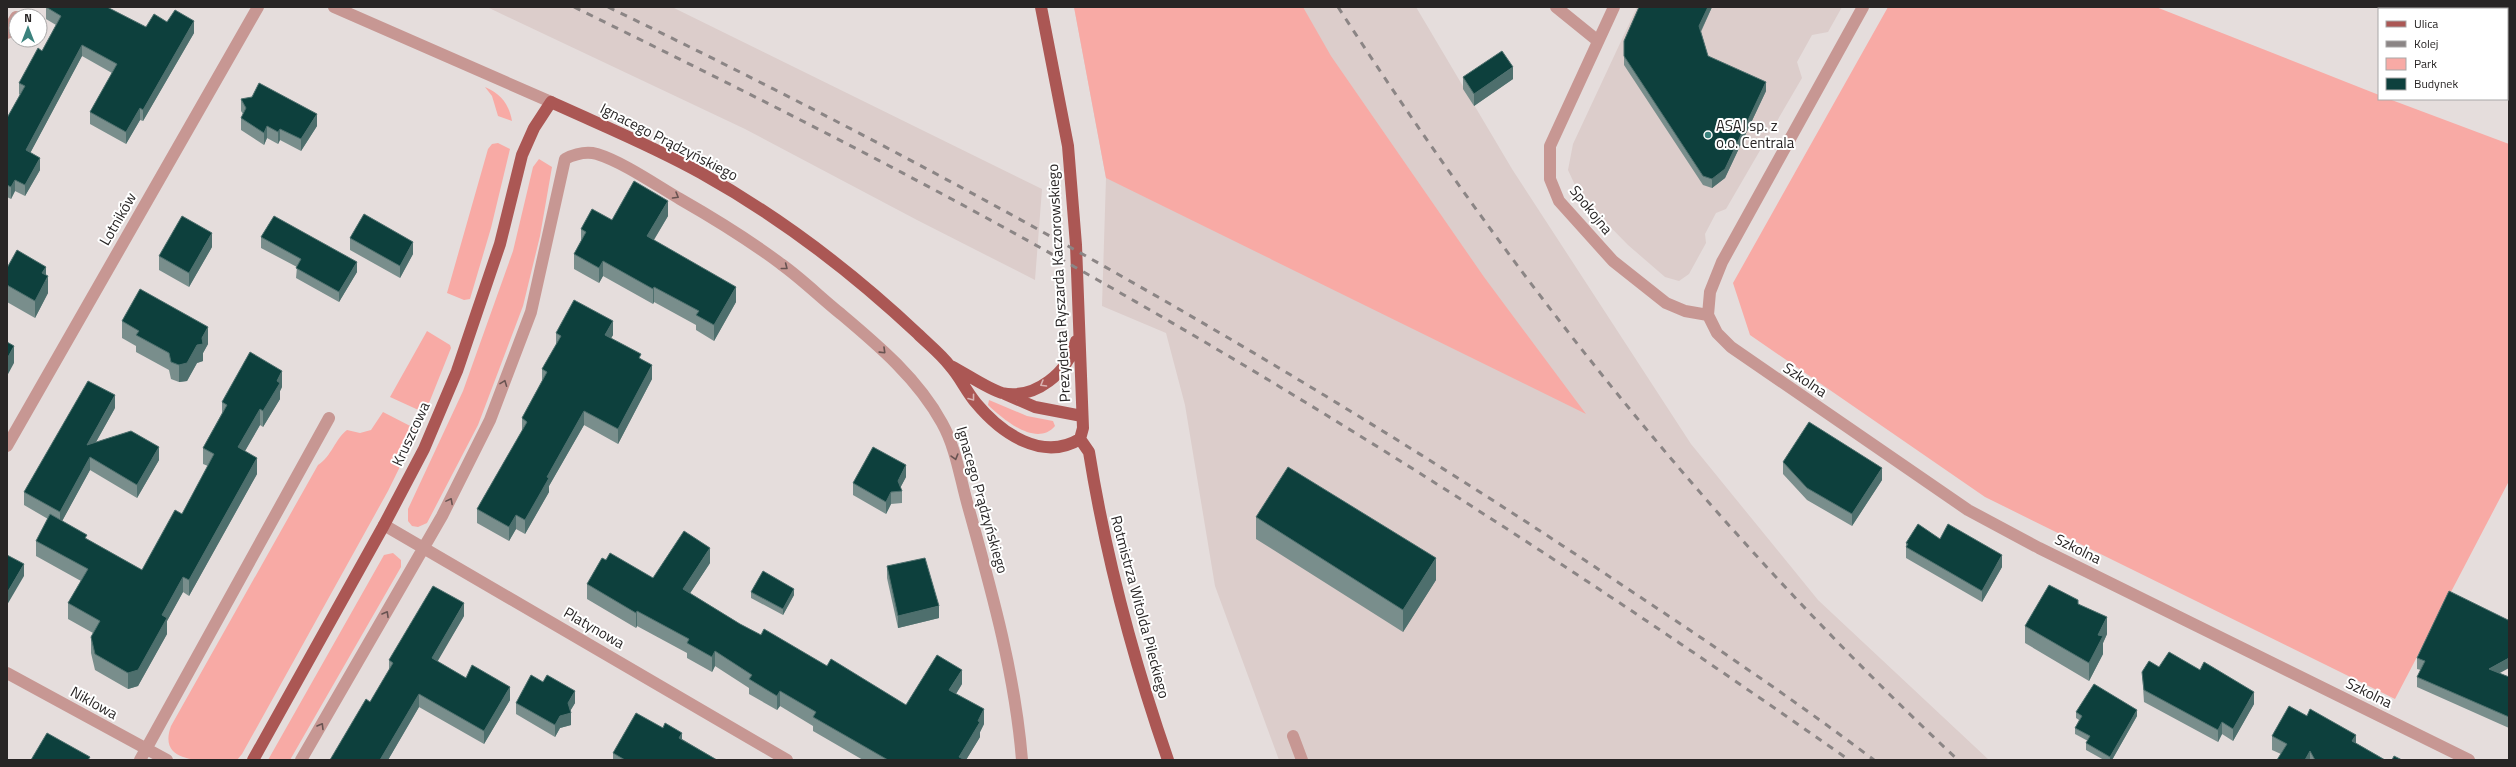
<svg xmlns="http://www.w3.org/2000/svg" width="2516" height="767" viewBox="0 0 2516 767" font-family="'Titillium Web',sans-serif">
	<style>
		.built { fill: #dccdcb }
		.green { fill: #f8aaa5 }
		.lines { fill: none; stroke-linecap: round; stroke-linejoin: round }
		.minor { stroke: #c79793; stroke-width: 12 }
		.major { stroke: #ab5754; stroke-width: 12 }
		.rail { stroke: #8b8585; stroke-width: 3; stroke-dasharray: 7 7; stroke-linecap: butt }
		.wall { fill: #798e8c }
		.shaded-wall { fill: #4e6f6d }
		.building { fill: #0d403d; stroke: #4e6f6d }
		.oneway { stroke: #685351 }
		.oneway2 { stroke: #d9b3b2 }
		.poi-dot { fill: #3b827d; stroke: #fff; stroke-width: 1.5 }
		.labels { text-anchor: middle; stroke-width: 4; stroke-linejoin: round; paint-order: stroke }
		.poi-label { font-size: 15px; fill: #282525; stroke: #fff; text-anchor: start }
		.street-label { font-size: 15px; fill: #282525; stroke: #fff }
	</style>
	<rect width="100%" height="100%" fill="#e5dddc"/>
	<path class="built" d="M 487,7 L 672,7 L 1042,189 L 1035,280 L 917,220 L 745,129 Z
		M 1074,7 L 1416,7 L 1512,169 L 1691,444 L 1818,600 L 1989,760 L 1279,760 L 1215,586 L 1185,405 L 1166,333 L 1102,306 L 1106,178 Z
		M 1637,7 L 1842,7 L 1828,32 L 1812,35 L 1797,62 L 1802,78 L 1726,209 L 1716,213 L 1705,234 L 1706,243 L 1689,274 L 1679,281 L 1665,277 L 1628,245 L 1580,196 L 1568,170 L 1573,144 Z"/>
	<path class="green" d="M 1074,7 L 1303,7 L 1331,56 L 1484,277 L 1586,414 L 1106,178 Z
		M 1888,7 L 2156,7 L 2379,95 L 2379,99 L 2389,99 L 2509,144 L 2509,481 L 2395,699 L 1985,497 L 1750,335 L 1733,283 Z
		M 485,87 C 501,94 509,104 512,121 L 498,116 L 492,96 Z
		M 498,143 L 510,149 L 491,228 L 470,299 L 464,300 L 447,293 L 488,149 L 492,144 Z
		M 539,159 L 552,167 L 540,236 L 523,306 L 478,425 L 427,523 L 418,527 L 412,526 L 408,521 L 408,509 L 463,391 L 513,251 L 533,167 Z
		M 427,331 L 450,345 L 451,348 L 425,413 L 390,397 Z
		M 989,400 L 1027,416 L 1053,421 L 1055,426 C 1036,448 1003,419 988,405 Z
		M 383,412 L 418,430 L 388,491 L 242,754 L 237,760 C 210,760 156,767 171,726 L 318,465 C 332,456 335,439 347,430 L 360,433 L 371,430 Z
		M 393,553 L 401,560 L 401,567 L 290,760 L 268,760 L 384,555 Z"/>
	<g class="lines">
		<path class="minor" d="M 334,7 L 551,102
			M 1556,7 L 1598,41
			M 1614,7 L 1550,146 L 1550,179 L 1559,201 L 1613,261 L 1666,303 L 1685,311 L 1708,315
			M 7,33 L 16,17
			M 1708,315 L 1717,333 L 1731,347 L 1968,510 L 2039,548 L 2469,760
			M 1708,315 L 1710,292 L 1722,262 L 1863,7
			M 7,446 L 258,7
			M 384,525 L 787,760
			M 7,673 L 167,760
			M 1293,736 L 1302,760
			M 140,760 L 329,418
			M 301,760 L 442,516 L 490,420 L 531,312 L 565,159 C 575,154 586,151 597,154 C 623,162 656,185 680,199 C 715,219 749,240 781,264 C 802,279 821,298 841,314 C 879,346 918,379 942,423 C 956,448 960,478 968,506 C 991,589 1015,673 1022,760"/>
		<path class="major" d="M 1041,7 L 1068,146 L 1076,245 L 1083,428 L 1080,439
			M 951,366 C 965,373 988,389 1002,393 C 1035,400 1069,372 1076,341
			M 1005,394 L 1035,407 L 1082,416
			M 1080,439 L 1089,452 C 1106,558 1133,659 1168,760
			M 253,760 L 384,525 L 424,449 L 457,371 L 500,244 L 522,155 L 534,128 L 551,102 C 601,125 653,146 701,173 C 780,217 852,272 918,334 C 928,344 941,354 950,366 C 960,377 966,391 976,403 C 1001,433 1042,462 1080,439"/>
		<path class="rail" d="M 574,7 C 737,87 899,168 1057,257 C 1330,410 1593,580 1849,760
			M 608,7 C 958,176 1296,367 1619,583 C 1705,640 1792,698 1874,760
			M 1338,7 C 1518,285 1716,534 1958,760"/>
	</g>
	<path class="wall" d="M 46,7 L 146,27 L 167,22 L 194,33 L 143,121 L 140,120 L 126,144 L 90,124 L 90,112 L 112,73 L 82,56 L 30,153 L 40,170 L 25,196 L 15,191 L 11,199 L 7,197 L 7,118 L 20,95 L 19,94 L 19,83 L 42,51 L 56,25 L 46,19 Z
		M 1639,7 L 1712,7 L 1701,32 L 1708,56 L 1766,91 L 1725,178 L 1712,188 L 1703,185 L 1624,65 L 1624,41 Z
		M 1463,77 L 1513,79 L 1474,106 L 1463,89 Z
		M 241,99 L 317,126 L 301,151 L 280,140 L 278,144 L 267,138 L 264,145 L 241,130 L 241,118 L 243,114 L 241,111 Z
		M 668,216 L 654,240 L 736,302 L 714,341 L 696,330 L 696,325 L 654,302 L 653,304 L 603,276 L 599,283 L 574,269 L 574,254 L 581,241 L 581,229 L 612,220 Z
		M 261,237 L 357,272 L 339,302 L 296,278 L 297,267 L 261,248 Z
		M 350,238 L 413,254 L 400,278 L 350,250 Z
		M 212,247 L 189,287 L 159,270 L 159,256 Z
		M 7,268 L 46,274 L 48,293 L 35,318 L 7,302 Z
		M 122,321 L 208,344 L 203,353 L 203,361 L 197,363 L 187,381 L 179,382 L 171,379 L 169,370 L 136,352 L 136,346 L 122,338 Z
		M 556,333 L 613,335 L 611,338 L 641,359 L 652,379 L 618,444 L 584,425 L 549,486 L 549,492 L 525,534 L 516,529 L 509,541 L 477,523 L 477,509 L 522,431 L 522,418 L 542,381 L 542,369 L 556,345 Z
		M 282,387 L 280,391 L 280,399 L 263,427 L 260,425 L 245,451 L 257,474 L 189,596 L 183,592 L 167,621 L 167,634 L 138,686 L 128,689 L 95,670 L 91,653 L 91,637 L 93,633 L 68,619 L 68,603 L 81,581 L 36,556 L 36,541 L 48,519 L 24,505 L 24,492 L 115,408 L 96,442 L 159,460 L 137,498 L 90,470 L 62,521 L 87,539 L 142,570 L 182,514 L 208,466 L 203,464 L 203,448 L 222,413 L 222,402 Z
		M 1783,462 L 1882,480 L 1852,526 L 1807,500 L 1783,474 Z
		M 906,477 L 900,488 L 902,491 L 902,503 L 891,504 L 886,514 L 853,495 L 853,483 Z
		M 1256,517 L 1436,580 L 1403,632 L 1256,539 Z
		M 1940,539 L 2002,567 L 1982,602 L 1906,558 L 1906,543 Z
		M 606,560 L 653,578 L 710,563 L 690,593 L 740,624 L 761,635 L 827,666 L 906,705 L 962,684 L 956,694 L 984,724 L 980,732 L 980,737 L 966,760 L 863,760 L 813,731 L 813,726 L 780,706 L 777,710 L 749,694 L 749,688 L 715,666 L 712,672 L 687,658 L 687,653 L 637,626 L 636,628 L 587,599 L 587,584 Z
		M 887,566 L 939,618 L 898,628 L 887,578 Z
		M 751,592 L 794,595 L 783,615 L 751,598 Z
		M 2078,604 L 2107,634 L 2103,643 L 2103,654 L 2089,681 L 2025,643 L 2025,626 Z
		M 464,616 L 437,661 L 466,678 L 510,700 L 484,744 L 419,707 L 388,760 L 330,760 L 370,702 L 389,670 L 389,660 Z
		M 2417,658 L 2499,673 L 2509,677 L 2509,728 L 2417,687 L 2417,677 L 2421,670 L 2417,669 Z
		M 2159,667 L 2254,704 L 2233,741 L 2222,734 L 2218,742 L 2144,702 L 2142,672 Z
		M 543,682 L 575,703 L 570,711 L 571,725 L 560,728 L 555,737 L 516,714 L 516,703 Z
		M 2076,712 L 2137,716 L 2112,760 L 2104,760 L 2086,750 L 2086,743 L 2088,741 L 2075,734 L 2075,728 L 2079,720 L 2076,718 Z
		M 2272,736 L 2356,743 L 2385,760 L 2277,760 L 2281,754 L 2272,750 Z
		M 682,739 L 717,760 L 613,760 L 613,753 Z"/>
	<path class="shaded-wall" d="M 1708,7 L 1712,7 L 1699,35 L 1699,26 Z
		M 194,21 L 194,33 L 143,121 L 143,110 Z
		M 82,45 L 82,56 L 26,161 L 26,150 Z
		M 1513,67 L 1513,79 L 1474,106 L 1474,94 Z
		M 1766,82 L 1766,91 L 1725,178 L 1712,188 L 1712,179 Z
		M 140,108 L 140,120 L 126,144 L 126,132 Z
		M 317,114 L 317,126 L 301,151 L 301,139 Z
		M 267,126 L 267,138 L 264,145 L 264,133 Z
		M 280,129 L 280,140 L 278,144 L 278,132 Z
		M 40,158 L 40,170 L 25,196 L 25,185 Z
		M 15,180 L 15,191 L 11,199 L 11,187 Z
		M 668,201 L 668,216 L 647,251 L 647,236 Z
		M 212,233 L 212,247 L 189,287 L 189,273 Z
		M 413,242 L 413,254 L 400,278 L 400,266 Z
		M 603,261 L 603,276 L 599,283 L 599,268 Z
		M 357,262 L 357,272 L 339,302 L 339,292 Z
		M 46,267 L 46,281 L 48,276 L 48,293 L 35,318 L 35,301 L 42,273 Z
		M 654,287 L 654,302 L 653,304 L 653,289 Z
		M 736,287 L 736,302 L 714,341 L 714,325 Z
		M 613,321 L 613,335 L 605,349 L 605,335 Z
		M 208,327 L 208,344 L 203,353 L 203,361 L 197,363 L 187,381 L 179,382 L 179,365 L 202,338 Z
		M 14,346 L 14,363 L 7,376 L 7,359 Z
		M 652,365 L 652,379 L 618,444 L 618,429 Z
		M 282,371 L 282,387 L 280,391 L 280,399 L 263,427 L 263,411 L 277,381 Z
		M 115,395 L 115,408 L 87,458 L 87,445 Z
		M 260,409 L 260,425 L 238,463 L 238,447 Z
		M 584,411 L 584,425 L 549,486 L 549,492 L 525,534 L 525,520 L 547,477 Z
		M 159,447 L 159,460 L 137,498 L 137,485 Z
		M 90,457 L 90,470 L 60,525 L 60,512 Z
		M 257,458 L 257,474 L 189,596 L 189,580 Z
		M 906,465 L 906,477 L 898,492 L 898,481 Z
		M 1882,468 L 1882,480 L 1852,526 L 1852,514 Z
		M 891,492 L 891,504 L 886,514 L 886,502 Z
		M 516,515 L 516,529 L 509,541 L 509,527 Z
		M 710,548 L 710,563 L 683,604 L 683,589 Z
		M 2002,555 L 2002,567 L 1982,602 L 1982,591 Z
		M 1436,558 L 1436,580 L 1403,632 L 1403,610 Z
		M 24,564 L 24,576 L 7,605 L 7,593 Z
		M 183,577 L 183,592 L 167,621 L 167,634 L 138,686 L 128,689 L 128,673 L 162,615 Z
		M 794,589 L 794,595 L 783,615 L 783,609 Z
		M 464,603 L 464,616 L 432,671 L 432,658 Z
		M 939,606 L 939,618 L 898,628 L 898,616 Z
		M 637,611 L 637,626 L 636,628 L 636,613 Z
		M 2107,617 L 2107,634 L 2103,643 L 2103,654 L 2089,681 L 2089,663 L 2098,635 Z
		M 715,651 L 715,666 L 712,672 L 712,657 Z
		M 2509,658 L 2509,668 L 2489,679 L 2489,669 Z
		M 962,670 L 962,684 L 949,705 L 949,690 Z
		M 510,687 L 510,700 L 484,744 L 484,731 Z
		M 575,691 L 575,703 L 569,713 L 571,713 L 571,725 L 560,728 L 555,737 L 555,725 Z
		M 780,691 L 780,706 L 777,710 L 777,696 Z
		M 2254,692 L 2254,704 L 2233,741 L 2233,729 Z
		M 419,694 L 419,707 L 388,760 L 380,760 Z
		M 984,709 L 984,724 L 980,732 L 980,737 L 966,760 L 959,760 L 959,757 Z
		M 2137,710 L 2137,716 L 2112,760 L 2110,760 L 2110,757 Z
		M 2222,722 L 2222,734 L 2218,742 L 2218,730 Z
		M 682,733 L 682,750 L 679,738 Z
		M 2356,735 L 2356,748 L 2352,741 Z
		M 2310,751 L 2310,760 L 2305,760 Z"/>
	<path class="building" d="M 46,7 L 107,7 L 146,27 L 154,14 L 167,22 L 175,10 L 194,21 L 143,110 L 140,108 L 126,132 L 90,112 L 117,64 L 82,45 L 26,150 L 40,158 L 25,185 L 15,180 L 11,187 L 7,185 L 7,118 L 25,86 L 19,83 L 38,48 L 42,51 L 61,16 Z
		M 1639,7 L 1708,7 L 1699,26 L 1708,56 L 1766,82 L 1725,169 L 1712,179 L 1703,176 L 1624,56 L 1624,41 Z
		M 1502,51 L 1513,67 L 1474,94 L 1463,77 Z
		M 259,83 L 317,114 L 301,139 L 280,129 L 278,132 L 267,126 L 264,133 L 241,118 L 246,108 L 241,99 L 252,97 Z
		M 634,181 L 668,201 L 647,236 L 736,287 L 714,325 L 696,315 L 699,311 L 654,287 L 653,289 L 603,261 L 599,268 L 574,254 L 586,232 L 581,229 L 592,209 L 612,220 Z
		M 364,214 L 413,242 L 400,266 L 350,238 Z
		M 182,216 L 212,233 L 189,273 L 159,256 Z
		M 274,216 L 357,262 L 339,292 L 296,268 L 301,259 L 261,237 Z
		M 17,250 L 46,267 L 42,273 L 48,276 L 35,301 L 7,285 L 7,268 Z
		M 140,289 L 208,327 L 202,338 L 203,344 L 197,345 L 187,363 L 179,365 L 171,362 L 169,353 L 136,335 L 139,331 L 122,321 Z
		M 574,300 L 613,321 L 605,335 L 641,354 L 639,358 L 652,365 L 618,429 L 584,411 L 547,477 L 549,478 L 525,520 L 516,515 L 509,527 L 477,509 L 527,422 L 522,418 L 547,372 L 542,369 L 561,336 L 556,333 Z
		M 7,342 L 14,346 L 7,359 Z
		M 250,352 L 282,371 L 277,381 L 280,383 L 263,411 L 260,409 L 238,447 L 257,458 L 189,580 L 183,577 L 162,615 L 167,618 L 138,670 L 128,673 L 95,654 L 91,637 L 100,621 L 68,603 L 88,569 L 36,541 L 50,514 L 87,535 L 85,538 L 142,570 L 175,510 L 182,514 L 214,454 L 203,448 L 227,405 L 222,402 Z
		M 88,381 L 115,395 L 87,445 L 131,431 L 159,447 L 137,485 L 90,457 L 60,512 L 24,492 Z
		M 1809,422 L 1882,468 L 1852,514 L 1807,488 L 1783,462 Z
		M 873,447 L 906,465 L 898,481 L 902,491 L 891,492 L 886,502 L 853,483 Z
		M 1288,467 L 1436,558 L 1403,610 L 1256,517 Z
		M 1918,524 L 1940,539 L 1948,524 L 2002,555 L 1982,591 L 1906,547 L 1908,544 L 1906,543 Z
		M 684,531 L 710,548 L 683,589 L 740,624 L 761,635 L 764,629 L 827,666 L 831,659 L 906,705 L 937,655 L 962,670 L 949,690 L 984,709 L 978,721 L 980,722 L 959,757 L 963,759 L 962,760 L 888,760 L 813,717 L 816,712 L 780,691 L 777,696 L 749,679 L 752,675 L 715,651 L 712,657 L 687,643 L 689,639 L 637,611 L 636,613 L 587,584 L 602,558 L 606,560 L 610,553 L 653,578 Z
		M 7,555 L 24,564 L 7,593 Z
		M 925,558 L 939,606 L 898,616 L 887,566 Z
		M 763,571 L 794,589 L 783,609 L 751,592 Z
		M 2049,585 L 2078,600 L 2078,604 L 2107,617 L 2098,635 L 2103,636 L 2089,663 L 2025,626 Z
		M 433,586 L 464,603 L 432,658 L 466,678 L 472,665 L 510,687 L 484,731 L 419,694 L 380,760 L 330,760 L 366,699 L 370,702 L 393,663 L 389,660 Z
		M 2449,591 L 2508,620 L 2509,617 L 2509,658 L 2489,669 L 2509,677 L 2509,717 L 2417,677 L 2425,661 L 2417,658 Z
		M 2169,652 L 2200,670 L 2204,662 L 2254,692 L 2233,729 L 2222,722 L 2218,730 L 2144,690 L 2142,672 L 2149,661 L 2159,667 Z
		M 531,675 L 543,682 L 547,675 L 575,691 L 568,703 L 571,713 L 560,716 L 555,725 L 516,703 Z
		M 2094,684 L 2137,710 L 2110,757 L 2086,743 L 2090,736 L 2075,728 L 2082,716 L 2076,712 Z
		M 2289,706 L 2307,716 L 2310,709 L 2356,735 L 2352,741 L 2385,760 L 2315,760 L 2310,751 L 2305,760 L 2277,760 L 2287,744 L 2272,736 Z
		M 636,713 L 663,728 L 665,723 L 682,733 L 679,738 L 717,760 L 625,760 L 613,753 Z
		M 47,733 L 90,757 L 88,760 L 31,760 Z
		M 2394,756 L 2402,760 L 2392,760 Z"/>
	<defs><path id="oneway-chevron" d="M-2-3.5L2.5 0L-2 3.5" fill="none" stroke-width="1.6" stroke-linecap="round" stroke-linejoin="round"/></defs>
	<g class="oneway">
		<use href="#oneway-chevron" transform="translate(676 196) rotate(30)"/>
		<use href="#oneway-chevron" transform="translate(785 267) rotate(38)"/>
		<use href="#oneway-chevron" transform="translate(883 351) rotate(44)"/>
		<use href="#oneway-chevron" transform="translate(504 383) rotate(-69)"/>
		<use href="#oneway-chevron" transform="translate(955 457) rotate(74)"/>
		<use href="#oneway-chevron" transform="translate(450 501) rotate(-62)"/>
		<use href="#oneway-chevron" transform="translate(386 614) rotate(-60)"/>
		<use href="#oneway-chevron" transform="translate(321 726) rotate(-59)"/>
	</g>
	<g class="oneway2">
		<use href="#oneway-chevron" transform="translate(1043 384) rotate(150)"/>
		<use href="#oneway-chevron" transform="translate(972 398) rotate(52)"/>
	</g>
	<circle class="poi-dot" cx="1708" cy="135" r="4"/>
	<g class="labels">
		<g class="poi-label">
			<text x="1716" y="131">ASAJ sp. z<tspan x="1716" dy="17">o.o. Centrala</tspan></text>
		</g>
		<g class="street-label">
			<text transform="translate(669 142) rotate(27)" y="5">Ignacego Prądzyńskiego</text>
			<text transform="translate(1591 210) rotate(51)" y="5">Spokojna</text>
			<text transform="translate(118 219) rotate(-60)" y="5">Lotników</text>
			<text transform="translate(1059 283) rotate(-93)" y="5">Prezydenta Ryszarda Kaczorowskiego</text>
			<text transform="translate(1805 380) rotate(34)" y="5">Szkolna</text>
			<text transform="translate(411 434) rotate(-65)" y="5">Kruszcowa</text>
			<text transform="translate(982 500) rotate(74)" y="5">Ignacego Prądzyńskiego</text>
			<text transform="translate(2078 549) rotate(26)" y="5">Szkolna</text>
			<text transform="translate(1140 607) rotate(75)" y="5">Rotmistrza Witolda Pileckiego</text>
			<text transform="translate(594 628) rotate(30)" y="5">Platynowa</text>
			<text transform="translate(2369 693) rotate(26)" y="5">Szkolna</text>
			<text transform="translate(94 703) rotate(29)" y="5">Niklowa</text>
		</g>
	</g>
	<rect width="2516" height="767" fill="none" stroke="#282525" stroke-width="16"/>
	<rect x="2378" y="8" width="130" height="92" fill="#ffffff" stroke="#a9a8a8"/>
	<rect x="2386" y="21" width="20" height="6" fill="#ab5754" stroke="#a9a8a8"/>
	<text x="2414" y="28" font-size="12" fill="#282525">Ulica</text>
	<rect x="2386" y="41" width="20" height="6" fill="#8b8585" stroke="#a9a8a8"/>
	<text x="2414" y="48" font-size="12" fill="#282525">Kolej</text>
	<rect x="2386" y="58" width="20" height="12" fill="#f8aaa5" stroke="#a9a8a8"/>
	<text x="2414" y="68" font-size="12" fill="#282525">Park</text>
	<rect x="2386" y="78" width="20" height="12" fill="#0d403d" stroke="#a9a8a8"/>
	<text x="2414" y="88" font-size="12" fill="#282525">Budynek</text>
	<g transform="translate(28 28)"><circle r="19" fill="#ffffff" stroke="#a9a8a8"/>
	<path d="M0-3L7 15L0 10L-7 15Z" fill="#3b827d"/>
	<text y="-6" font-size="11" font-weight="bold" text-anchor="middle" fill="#282525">N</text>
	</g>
</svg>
